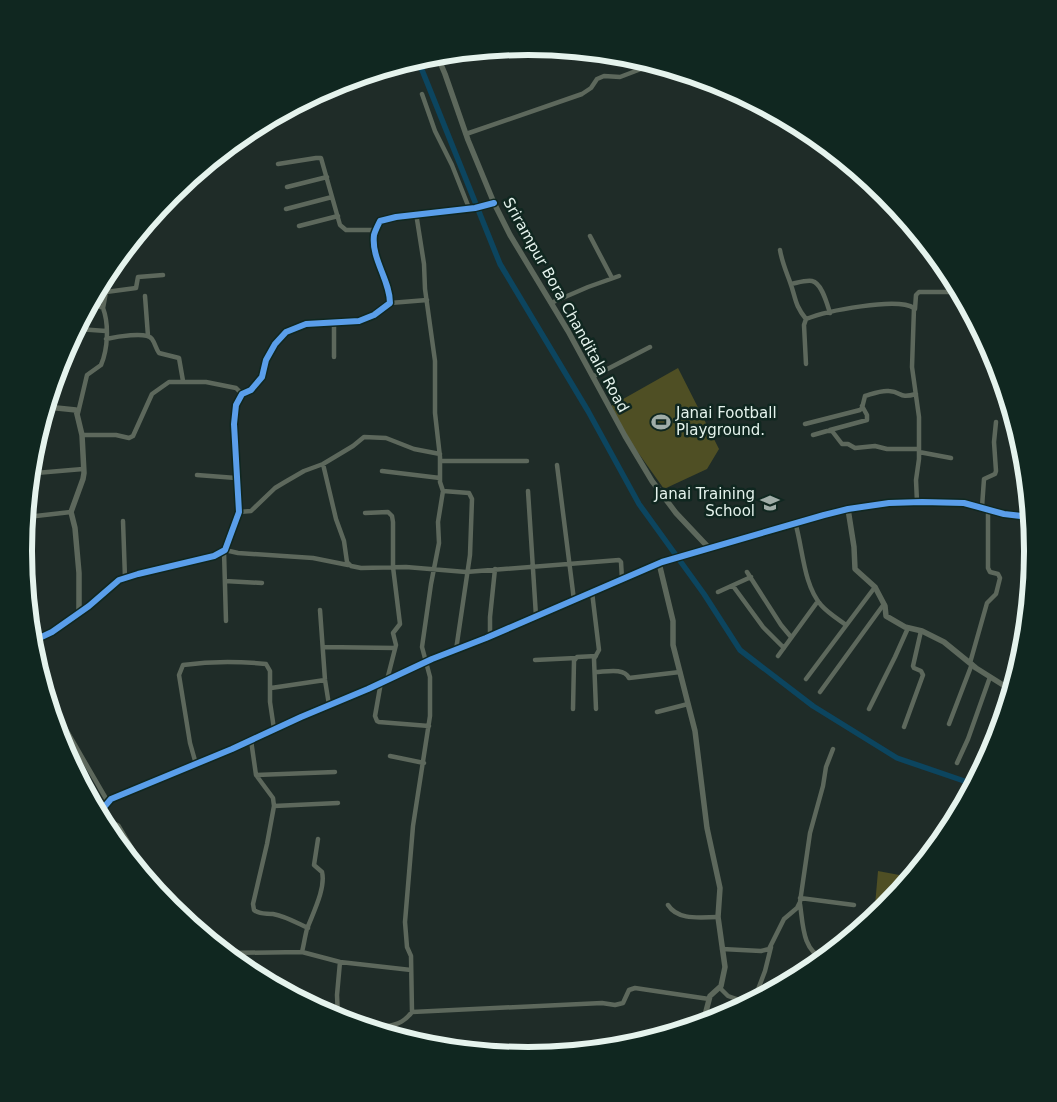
<svg xmlns="http://www.w3.org/2000/svg" width="1057" height="1102" viewBox="0 0 1057 1102" font-family="'DejaVu Sans',sans-serif">
	<style>
		.green { fill: #4f4f24 }
		.lines { fill: none; stroke-linecap: round; stroke-linejoin: round }
		.canal { stroke: #0c455f; stroke-width: 5.5 }
		.minor { stroke: #5d685c; stroke-width: 4.5 }
		.tertiary { stroke: #5d685c; stroke-width: 5.5 }
		.cycleway-casing { stroke: #102720; stroke-width: 9 }
		.cycleway { stroke: #5a9eea; stroke-width: 6 }
		.labels { text-anchor: middle; stroke-width: 5; stroke-linejoin: round; paint-order: stroke }
		.street-label { font-size: 15px; fill: #e5f3ed; stroke: #102720 }
		.poi-label { font-size: 15px; fill: #e5f3ed; stroke: #102720; text-anchor: start }
		.rim { fill: none; stroke: #e5f3ed; stroke-width: 6 }
	</style>
	<rect width="100%" height="100%" fill="#1f2c28"/>
	<path class="green" d="M 678,368 L 719,449 L 707,469 L 664,489 L 627,437 L 609,407 Z
		M 878,871 L 910,877 L 885,908 L 874,917 Z"/>
	<g class="lines">
		<path class="canal" d="M 418,60 L 500,264 L 588,411 L 639,504 L 704,594 L 740,650 L 813,706 L 897,758 L 973,784"/>
		<path class="minor" d="M 422,94 L 435,131 L 452,165 L 469,208
			M 466,134 L 582,94 L 591,88 L 597,79 L 604,76 L 620,77 L 654,64
			M 278,164 L 316,158 L 321,158 L 340,225 L 346,230 L 376,230
			M 287,187 L 327,177
			M 286,209 L 332,197
			M 416,213 L 424,264 L 425,289 L 435,361 L 435,413 L 440,457 L 440,482 L 443,491 L 469,493 L 472,499 L 470,555 L 456,650
			M 299,226 L 338,216
			M 590,236 L 612,278
			M 780,250 C 782,262 786,271 790,282 C 796,298 794,304 806,319
			M 791,284 C 797,283 805,280 812,281 C 822,283 827,304 830,313
			M 145,296 L 148,336
			M 390,303 L 427,300
			M 551,303 L 588,287 L 619,276
			M 103,308 L 106,292 L 136,288 L 138,277 L 163,275
			M 915,309 L 916,295 L 919,292 L 960,292
			M 78,329 L 106,331
			M 106,339 C 115,337 147,331 152,339 C 155,343 156,349 159,353 L 179,358 L 183,381
			M 334,357 L 334,323
			M 806,364 L 804,325 L 806,319 C 826,311 897,297 914,308 L 912,367 L 919,417 L 919,459 L 916,480 L 917,502
			M 594,376 L 650,347
			M 78,413 L 87,375 L 101,365 C 108,349 109,324 103,308 L 92,303
			M 805,424 L 860,410 L 862,408 L 865,396 C 872,394 881,390 889,391 C 903,392 898,399 916,394
			M 830,430 L 867,420 L 867,415 L 862,406
			M 82,435 L 116,435 L 129,438 L 133,436 L 152,394 L 169,382 L 206,382 L 236,388 L 242,394
			M 813,435 L 827,431 L 832,431 L 842,444 L 848,444 L 855,448 L 875,446 L 887,449 L 919,449
			M 919,452 L 951,458
			M 440,461 L 527,461
			M 323,464 L 336,519 L 344,541 L 347,562 L 351,566 L 361,568 L 406,567 L 466,572 L 619,560 L 621,562 L 622,579
			M 557,465 L 574,600
			M 382,471 L 440,478
			M 36,473 L 83,469
			M 197,475 L 236,478
			M 528,491 L 536,616
			M 982,507 L 984,479 L 995,474 L 996,471 L 994,442 L 996,422
			M 239,512 L 251,511 L 275,488 L 285,482 L 304,471 L 323,464 L 353,446 L 364,437 L 386,438 L 414,449 L 440,454
			M 365,513 L 388,512 L 392,516 L 393,522 L 393,567 L 400,624 L 393,633 L 396,645 L 387,680
			M 27,517 L 71,512
			M 123,521 L 125,578
			M 795,522 C 803,548 803,584 821,605 C 828,613 838,619 846,625
			M 225,550 L 238,553 L 313,558 L 348,565
			M 224,551 L 226,621
			M 1023,565 L 1032,565
			M 747,572 L 781,625 L 791,637
			M 225,581 L 262,583
			M 733,586 L 763,627 L 784,648
			M 592,592 L 599,650 L 594,659 L 596,709
			M 718,592 L 751,577
			M 320,610 L 325,680 L 329,705
			M 490,636 L 490,617 L 495,569
			M 33,641 L 48,686
			M 323,647 L 395,648
			M 778,656 L 818,601
			M 535,660 L 576,658
			M 970,663 L 987,603 L 996,594 L 1000,578 L 998,574 L 990,572 L 988,568 L 988,509
			M 595,672 C 605,672 624,667 629,678 L 680,672
			M 806,679 L 875,587
			M 381,682 L 375,716 L 377,721 L 379,722 L 429,726
			M 271,688 L 325,680
			M 820,692 L 884,604
			M 573,709 L 574,661 L 577,657 L 596,656
			M 869,709 L 895,657 L 908,628
			M 657,712 L 688,704
			M 949,724 L 972,664
			M 64,726 L 108,802
			M 904,727 L 923,675 L 921,671 L 914,668 L 913,666 L 921,631
			M 251,740 L 256,775 L 273,798 L 274,806 L 267,844 L 253,904 L 254,910 C 260,915 266,913 273,914 C 285,916 297,923 308,928
			M 390,756 L 424,763
			M 957,763 L 968,739 L 990,677
			M 196,764 L 190,743 L 179,675 L 183,665 C 211,661 238,661 266,664 L 270,671 L 270,702 L 274,729
			M 256,775 L 335,772
			M 274,806 L 338,803
			M 800,898 L 854,905
			M 800,904 C 803,923 802,951 824,959
			M 668,905 C 678,921 701,917 718,917
			M 722,949 L 761,951 L 769,949 L 784,919 L 797,908 L 800,902 L 810,833 L 823,786 L 826,767 L 833,749
			M 302,952 C 304,944 305,936 307,929 C 313,913 326,888 322,872 L 314,865 L 318,839
			M 227,953 L 302,952 L 340,962 L 411,970
			M 241,965 L 241,953
			M 720,988 L 728,996 L 748,1003
			M 758,990 L 769,992
			M 754,1000 L 765,971 L 771,947
			M 412,1012 L 602,1003 L 615,1005 L 623,1003 L 629,990 L 635,988 L 709,999
			M 338,1018 L 337,995 L 340,962
			M 361,1025 L 388,1026
			M 388,1033 L 388,1026 C 399,1024 405,1021 412,1012 L 411,956 L 407,947 L 405,922 L 413,826 L 430,716 L 430,677 L 422,647 L 431,584 L 439,543 L 438,522 L 443,491"/>
		<path class="tertiary" d="M 437,55 L 445,74 L 468,140 L 494,203 L 510,235 L 568,331 L 625,436 L 652,481 L 676,513 L 709,548
			M 47,407 L 76,410 L 82,435 L 84,473 L 83,479 L 71,512 L 75,528 L 79,573 L 79,612
			M 848,509 L 854,547 L 855,569 L 875,587 L 885,606 L 886,616 L 905,627 L 922,631 L 944,642 L 976,668 L 1011,690
			M 659,563 L 673,621 L 673,645 L 695,731 L 707,828 L 720,888 L 718,917 L 725,967 L 721,986 L 710,996 L 703,1023
			M 33,641 L 52,632 L 89,606 L 119,580 L 138,574 L 214,556 L 225,550 L 239,512 L 234,424 L 236,405 L 242,394 L 251,390 L 262,377 L 266,360 L 275,344 L 286,332 L 306,324 L 359,321 L 374,315 L 390,303 C 390,280 371,259 374,235 C 375,231 378,225 380,221 L 396,217 L 475,208 L 494,203
			M 101,816 L 105,806 L 111,799 L 232,749 L 301,717 L 368,689 L 432,659 L 486,638 L 662,562 L 824,515 L 848,509 L 889,503 L 922,502 L 964,503 L 1004,514 L 1030,517
			M 104,823 L 110,822 L 118,826 L 153,885"/>
		<g class="cycleway-casing">
			<path id="cycleway" d="M 33,641 L 52,632 L 89,606 L 119,580 L 138,574 L 214,556 L 225,550 L 239,512 L 234,424 L 236,405 L 242,394 L 251,390 L 262,377 L 266,360 L 275,344 L 286,332 L 306,324 L 359,321 L 374,315 L 390,303 C 390,280 371,259 374,235 C 375,231 378,225 380,221 L 396,217 L 475,208 L 494,203
				M 101,816 L 105,806 L 111,799 L 232,749 L 301,717 L 368,689 L 432,659 L 486,638 L 662,562 L 824,515 L 848,509 L 889,503 L 922,502 L 964,503 L 1004,514 L 1030,517"/>
		</g>
		<use href="#cycleway" class="cycleway"/>
	</g>
	<defs>
		<g id="stadium-bare" transform="scale(1.5)"><path d="M0-5a6.5 5 0 1 0 0 10a6.5 5 0 1 0 0-10ZM-3.5-1.8h7v3.6h-7Z" fill="#a0ada8" stroke="#102720" stroke-width="2.5" paint-order="stroke"/></g>
		<g id="school-bare" transform="scale(1.5)"><path d="M0-5L7-2L0 1L-7-2ZM-4 1L0 2.5L4 1V4Q0 6-4 4Z" fill="#a0ada8" stroke="#102720" stroke-width="2.5" paint-order="stroke"/></g>
	</defs>
	<g fill-rule="evenodd">
		<use href="#stadium-bare" x="661" y="422"/>
		<use href="#school-bare" x="770" y="503"/>
	</g>
	<g class="labels">
		<g class="street-label">
			<text transform="translate(566 305) rotate(61)" y="5">Srirampur Bora Chanditala Road</text>
		</g>
		<g class="poi-label">
			<text x="676" y="418">Janai Football<tspan x="676" dy="17">Playground.</tspan></text>
			<text x="755" y="499" text-anchor="end">Janai Training<tspan x="755" dy="17">School</tspan></text>
		</g>
	</g>
	<path d="M0 0H1057V1102H0ZM32 551a496 496 0 1 1 992 0a496 496 0 1 1-992 0Z" fill="#102720" fill-rule="evenodd"/>
	<path class="rim" d="M32 551a496 496 0 1 1 992 0a496 496 0 1 1-992 0Z"/>
</svg>
